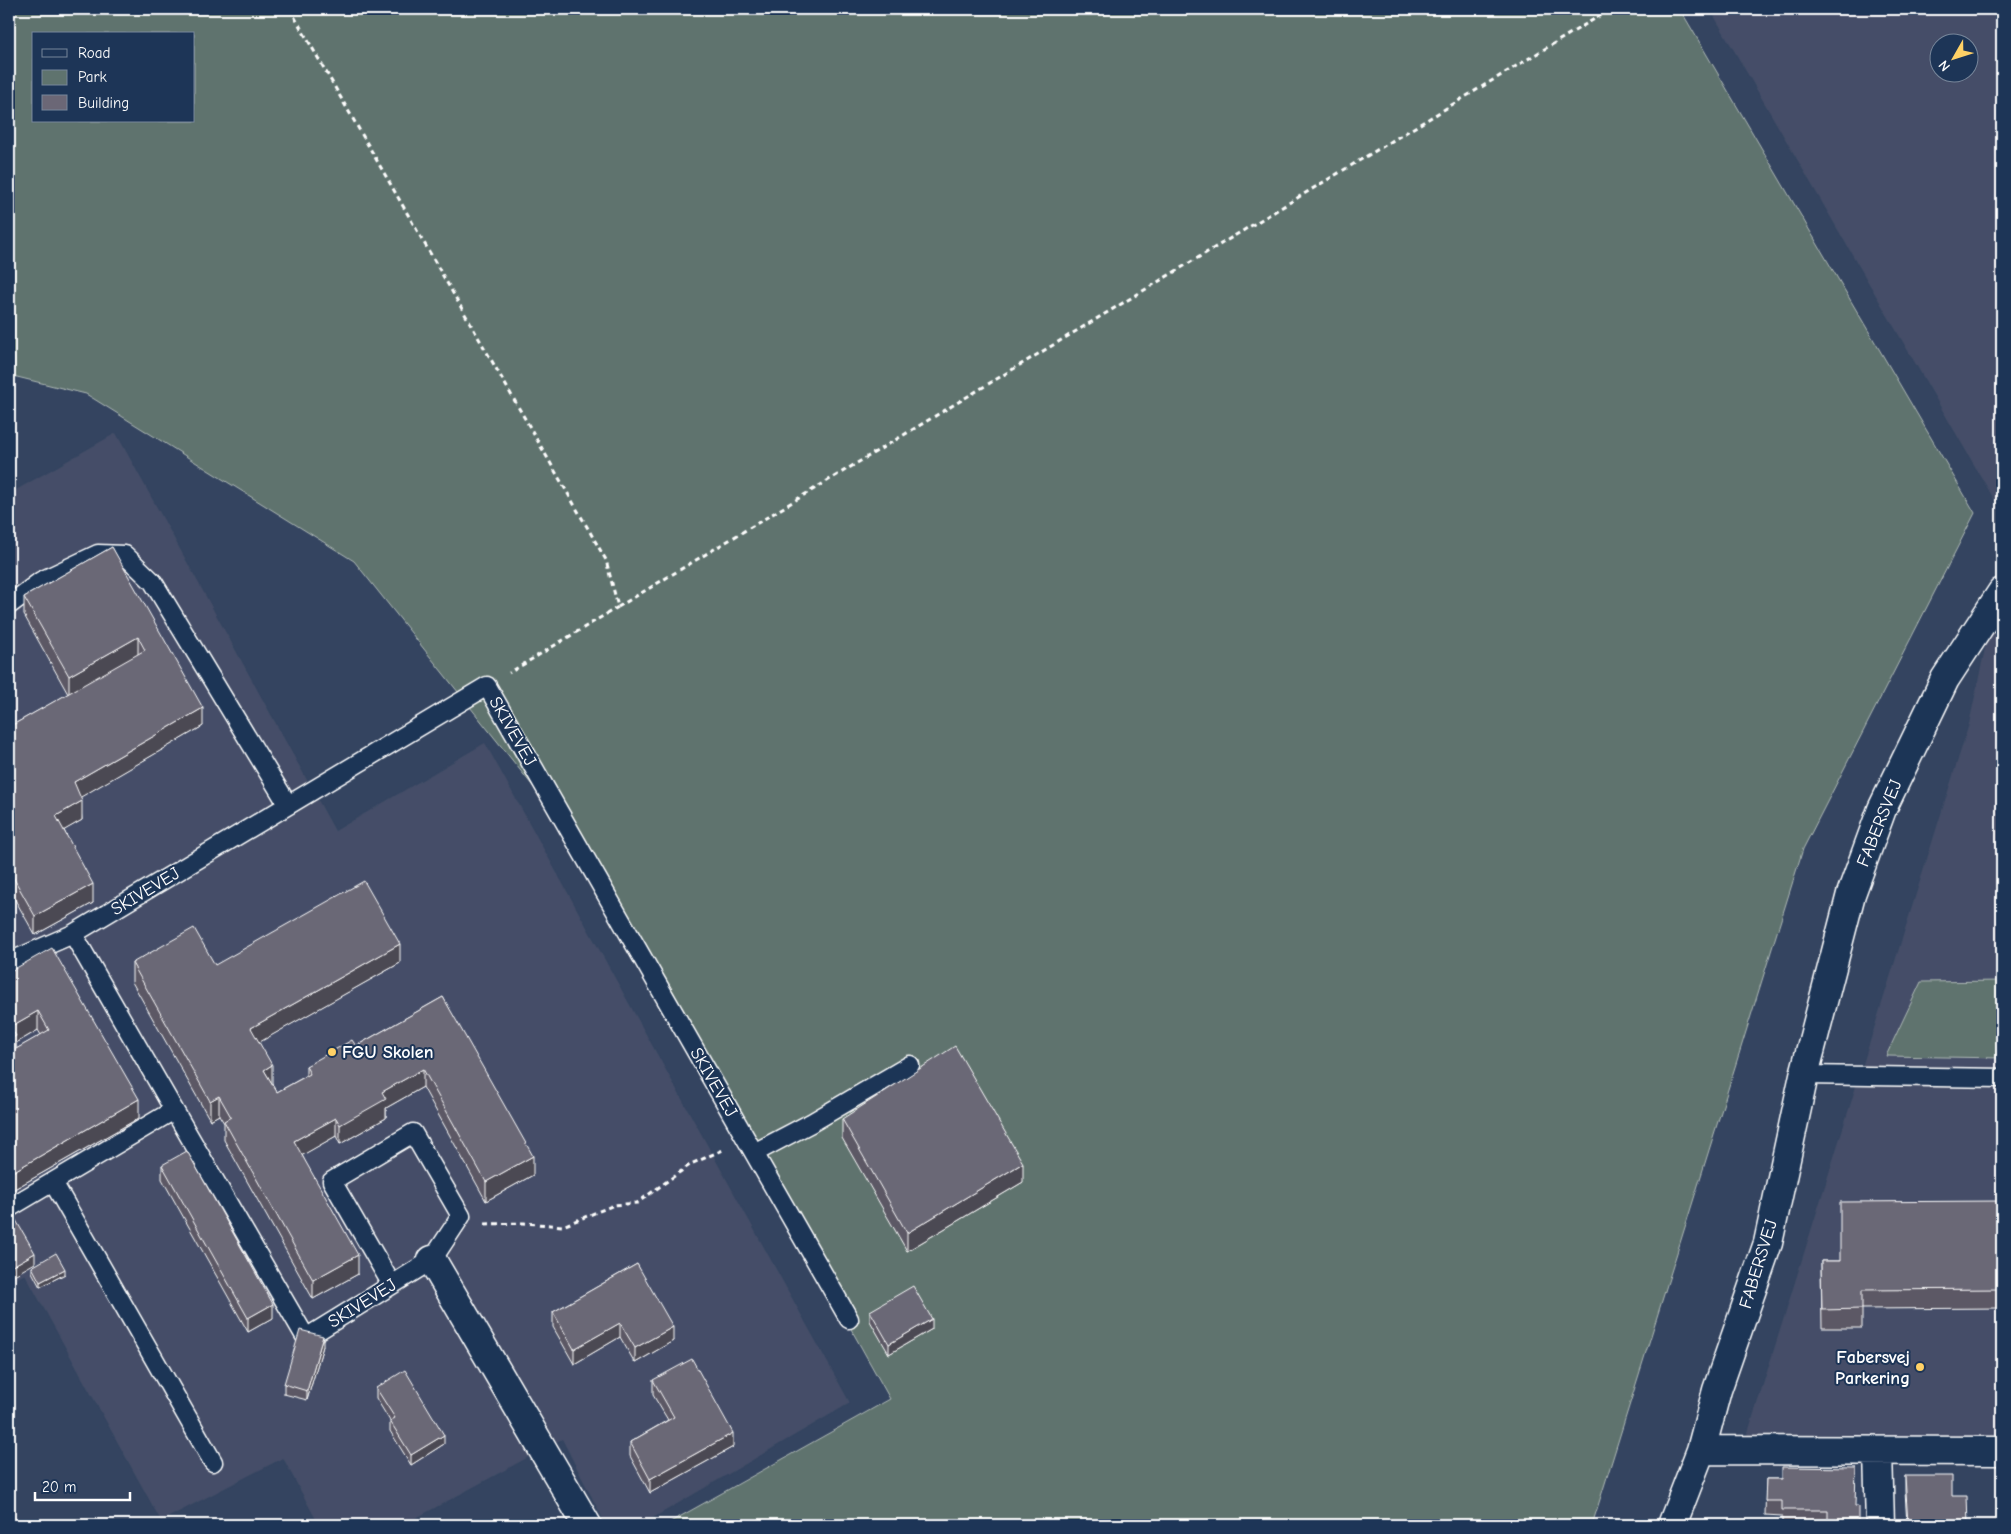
<svg xmlns="http://www.w3.org/2000/svg" width="2011" height="1534" viewBox="0 0 2011 1534" font-family="'Comic Neue',sans-serif">
	<style>
		.built { fill: #444e67; fill-rule: evenodd }
		.green { fill: #5f736e; stroke: #afb9b6; fill-rule: evenodd }
		.lines { fill: none; stroke-linecap: round; stroke-linejoin: round }
		.service-casing { stroke: #fff; stroke-width: 21 }
		.minor-casing { stroke: #fff; stroke-width: 31 }
		.path { stroke: #fff; stroke-width: 3; stroke-dasharray: 5 4; stroke-linecap: butt }
		.service { stroke: #1d3557; stroke-width: 18 }
		.minor { stroke: #1d3557; stroke-width: 28 }
		.wall { fill: #5c5965; stroke: #fff; fill-rule: evenodd }
		.shaded-wall { fill: #4b4853; stroke: #fff }
		.building { fill: #6b6776; stroke: #fff }
		.poi-dot { fill: #ffd166; stroke: #1d3557; stroke-width: 2 }
		.labels { text-anchor: middle; stroke-width: 4; stroke-linejoin: round; paint-order: stroke }
		.street-label { font-size: 18px; fill: #fff; stroke: #1d3557 }
		.poi-label { font-size: 18px; font-weight: bold; fill: #fff; stroke: #1d3557; text-anchor: start }
	</style>
	<rect width="100%" height="100%" fill="#344460"/>
	<filter id="ink" filterUnits="userSpaceOnUse"><feTurbulence type="fractalNoise" baseFrequency=".02" numOctaves="2"/><feDisplacementMap in="SourceGraphic" scale="10" xChannelSelector="R" yChannelSelector="G"/><feConvolveMatrix kernelMatrix="1 2 1 2 8 2 1 2 1" color-interpolation-filters="sRGB"/></filter>
	<g filter="url(#ink)">
		<path class="built" d="M 1710,9 L 2002,9 L 2002,513 ZM 1938,42 L 1968,42 L 1968,72 L 1938,72 Z
			M 116,433 L 335,831 L 485,743 L 850,1403 L 641,1525 L 606,1525 L 562,1439 L 403,1525 L 319,1525 L 283,1458 L 161,1521 L 25,1274 L 9,1283 L 9,494 Z
			M 2002,568 L 2002,1437 L 1746,1439 L 1969,724 Z"/>
		<path class="green" d="M 9,9 L 1680,9 L 1975,513 L 1803,849 L 1592,1525 L 665,1525 L 890,1399 L 586,853 L 354,561 L 86,394 L 9,375 ZM 34,34 L 194,34 L 194,121 L 34,121 Z
			M 2002,981 L 2002,1058 L 1886,1056 L 1921,982 Z"/>
		<g class="lines">
			<g class="service-casing">
				<path id="service" d="M 9,605 L 41,581 L 98,554 L 125,555 L 153,582 L 288,805
					M 9,962 L 73,934 L 487,686 L 849,1319
					M 1804,1075 L 2002,1078
					M 174,1110 L 306,1338 L 432,1260 L 461,1216 L 413,1133 L 332,1181 L 392,1285
					M 754,1153 L 811,1123 L 910,1065
					M 53,1182 L 213,1462
					M 9,1208 L 174,1110 L 73,934"/>
			</g>
			<g class="minor-casing">
				<path id="minor" d="M 432,1260 L 587,1525
					M 1701,1450 L 2002,1451
					M 1878,1451 L 1880,1525
					M 1672,1525 L 1701,1450 L 1717,1390 L 1768,1243 L 1804,1075 L 1851,894 L 1882,809 L 1945,679 L 2002,592"/>
			</g>
			<path class="path" d="M 290,9 L 606,560 L 618,607 L 509,673
				M 618,607 L 1611,9
				M 485,1224 L 524,1223 L 563,1226 L 614,1205 L 637,1203 L 691,1164 L 723,1150"/>
			<use href="#service" class="service"/>
			<use href="#minor" class="minor"/>
		</g>
		<path class="wall" d="M 112,547 L 203,726 L 80,797 L 82,820 L 64,830 L 93,903 L 35,935 L 9,889 L 9,727 L 68,694 L 24,615 L 24,597 Z
			M 132,963 L 215,965 L 400,963 L 259,1042 L 272,1084 L 277,1092 L 306,1076 L 306,1066 L 356,1046 L 443,997 L 533,1175 L 486,1201 L 423,1087 L 386,1108 L 386,1118 L 340,1144 L 336,1136 L 302,1155 L 358,1274 L 313,1299 L 224,1140 L 224,1123 L 219,1115 L 210,1120 L 132,982 Z
			M 9,972 L 139,1118 L 9,1192 ZM 38,1030 L 41,1035 L 16,1049 L 16,1043 Z
			M 842,1119 L 1023,1182 L 907,1251 L 842,1138 Z
			M 162,1165 L 273,1318 L 248,1332 L 162,1179 Z
			M 2002,1201 L 2002,1308 L 1862,1309 L 1862,1328 L 1822,1328 L 1821,1261 L 1840,1261 Z
			M 637,1264 L 673,1341 L 635,1363 L 620,1337 L 574,1364 L 553,1327 L 553,1312 Z
			M 32,1267 L 65,1274 L 40,1287 L 32,1272 Z
			M 870,1311 L 932,1329 L 889,1354 L 870,1321 Z
			M 323,1346 L 307,1400 L 284,1394 L 284,1384 Z
			M 653,1380 L 733,1447 L 650,1493 L 630,1456 L 630,1442 L 668,1420 L 653,1395 Z
			M 376,1388 L 444,1444 L 411,1465 L 390,1431 L 390,1421 L 376,1398 Z
			M 1856,1468 L 1828,1524 L 1782,1524 L 1782,1516 L 1765,1515 L 1766,1479 L 1782,1479 Z
			M 1905,1476 L 1952,1496 L 1968,1525 L 1907,1525 L 1905,1491 Z"/>
		<path class="shaded-wall" d="M 138,637 L 138,656 L 69,695 L 69,676 Z
			M 203,708 L 203,726 L 74,801 L 74,782 Z
			M 82,801 L 82,820 L 56,835 L 56,816 Z
			M 93,884 L 93,903 L 35,935 L 35,916 Z
			M 400,944 L 400,963 L 251,1047 L 251,1028 Z
			M 38,1011 L 38,1030 L 16,1043 L 16,1055 L 9,1059 L 9,1040 L 10,1027 Z
			M 272,1065 L 272,1084 L 264,1070 Z
			M 423,1069 L 423,1087 L 386,1108 L 386,1118 L 340,1144 L 340,1125 L 382,1092 Z
			M 219,1096 L 219,1115 L 210,1120 L 210,1101 Z
			M 139,1099 L 139,1118 L 9,1192 L 9,1174 Z
			M 336,1118 L 336,1136 L 294,1160 L 294,1141 Z
			M 533,1156 L 533,1175 L 486,1201 L 486,1182 Z
			M 1023,1163 L 1023,1182 L 907,1251 L 907,1233 Z
			M 35,1253 L 35,1263 L 9,1278 L 9,1268 Z
			M 358,1255 L 358,1274 L 313,1299 L 313,1280 Z
			M 65,1269 L 65,1274 L 40,1287 L 40,1282 Z
			M 273,1304 L 273,1318 L 248,1332 L 248,1318 Z
			M 932,1319 L 932,1329 L 889,1354 L 889,1344 Z
			M 620,1323 L 620,1337 L 574,1364 L 574,1349 Z
			M 673,1327 L 673,1341 L 635,1363 L 635,1348 Z
			M 323,1336 L 323,1346 L 307,1400 L 307,1391 Z
			M 733,1433 L 733,1447 L 650,1493 L 650,1479 Z
			M 444,1435 L 444,1444 L 411,1465 L 411,1455 Z"/>
		<path class="building" d="M 112,547 L 203,708 L 74,782 L 82,801 L 56,816 L 93,884 L 35,916 L 9,870 L 9,727 L 145,650 L 138,637 L 69,676 L 24,597 Z
			M 364,881 L 400,944 L 251,1028 L 272,1065 L 264,1070 L 277,1092 L 310,1074 L 306,1066 L 352,1040 L 356,1046 L 443,997 L 533,1156 L 486,1182 L 423,1069 L 382,1092 L 386,1099 L 340,1125 L 336,1118 L 294,1141 L 358,1255 L 313,1280 L 224,1121 L 231,1117 L 219,1096 L 210,1101 L 132,963 L 194,928 L 215,965 Z
			M 52,948 L 139,1099 L 9,1174 L 9,1053 L 49,1030 L 38,1011 L 10,1027 L 16,1036 L 9,1040 L 9,972 Z
			M 955,1046 L 1023,1163 L 907,1233 L 842,1119 Z
			M 187,1151 L 273,1304 L 248,1318 L 162,1165 Z
			M 2002,1201 L 2002,1289 L 1862,1290 L 1862,1309 L 1822,1310 L 1821,1261 L 1840,1261 L 1840,1202 Z
			M 9,1210 L 10,1210 L 35,1253 L 9,1268 Z
			M 56,1253 L 65,1269 L 40,1282 L 32,1267 Z
			M 637,1264 L 673,1327 L 635,1348 L 620,1323 L 574,1349 L 553,1312 Z
			M 913,1286 L 932,1319 L 889,1344 L 870,1311 Z
			M 300,1330 L 323,1336 L 307,1391 L 284,1384 Z
			M 692,1359 L 733,1433 L 650,1479 L 630,1442 L 674,1417 L 653,1380 Z
			M 405,1370 L 444,1435 L 411,1455 L 390,1421 L 395,1418 L 376,1388 Z
			M 1782,1467 L 1856,1468 L 1855,1506 L 1858,1506 L 1858,1525 L 1828,1525 L 1828,1510 L 1782,1510 L 1782,1501 L 1765,1501 L 1766,1479 L 1782,1479 Z
			M 1905,1476 L 1952,1476 L 1952,1496 L 1967,1496 L 1968,1525 L 1908,1525 Z"/>
	</g>
	<g class="poi-dot">
		<circle cx="332" cy="1052" r="5"/>
		<circle cx="1920" cy="1367" r="5"/>
	</g>
	<g class="labels">
		<g class="street-label">
			<text transform="translate(513 731) rotate(60)" y="6">SKIVEVEJ</text>
			<text transform="translate(1879 823) rotate(-68)" y="6">FABERSVEJ</text>
			<text transform="translate(145 891) rotate(-31)" y="6">SKIVEVEJ</text>
			<text transform="translate(714 1082) rotate(60)" y="6">SKIVEVEJ</text>
			<text transform="translate(1758 1264) rotate(-73)" y="6">FABERSVEJ</text>
			<text transform="translate(362 1303) rotate(-32)" y="6">SKIVEVEJ</text>
		</g>
		<g class="poi-label">
			<text x="342" y="1058">FGU Skolen</text>
			<text x="1910" y="1363" text-anchor="end">Fabersvej<tspan x="1910" dy="21">Parkering</tspan></text>
		</g>
	</g>
	<rect width="2011" height="1534" fill="none" stroke="#1d3557" stroke-width="30"/>
	<rect x="15" y="15" width="1981" height="1504" fill="none" stroke="#fff" stroke-width="2" filter="url(#ink)"/>
	<rect x="32" y="32" width="162" height="90" fill="#1d3557" stroke="#77869a"/>
	<rect x="42" y="49" width="25" height="8" fill="#1d3557" stroke="#77869a"/>
	<text x="78" y="58" font-size="15" fill="#ffffff">Road</text>
	<rect x="42" y="70" width="25" height="15" fill="#5f736e" stroke="#77869a"/>
	<text x="78" y="82" font-size="15" fill="#ffffff">Park</text>
	<rect x="42" y="95" width="25" height="15" fill="#6b6776" stroke="#77869a"/>
	<text x="78" y="108" font-size="15" fill="#ffffff">Building</text>
	<g transform="translate(1954 58) rotate(231)"><circle r="24" fill="#1d3557" stroke="#77869a"/>
	<path d="M0-4L9 19L0 12L-9 19Z" fill="#ffd166"/>
	<text y="-8" font-size="14" font-weight="bold" text-anchor="middle" fill="#ffffff">N</text>
	</g>
	<path d="M35 1492v8h95v-8" fill="none" stroke="#ffffff" stroke-width="2.5"/>
	<text x="42" y="1492" font-size="15" fill="#ffffff" stroke="#1d3557" stroke-width="4" paint-order="stroke">20 m</text>
</svg>
